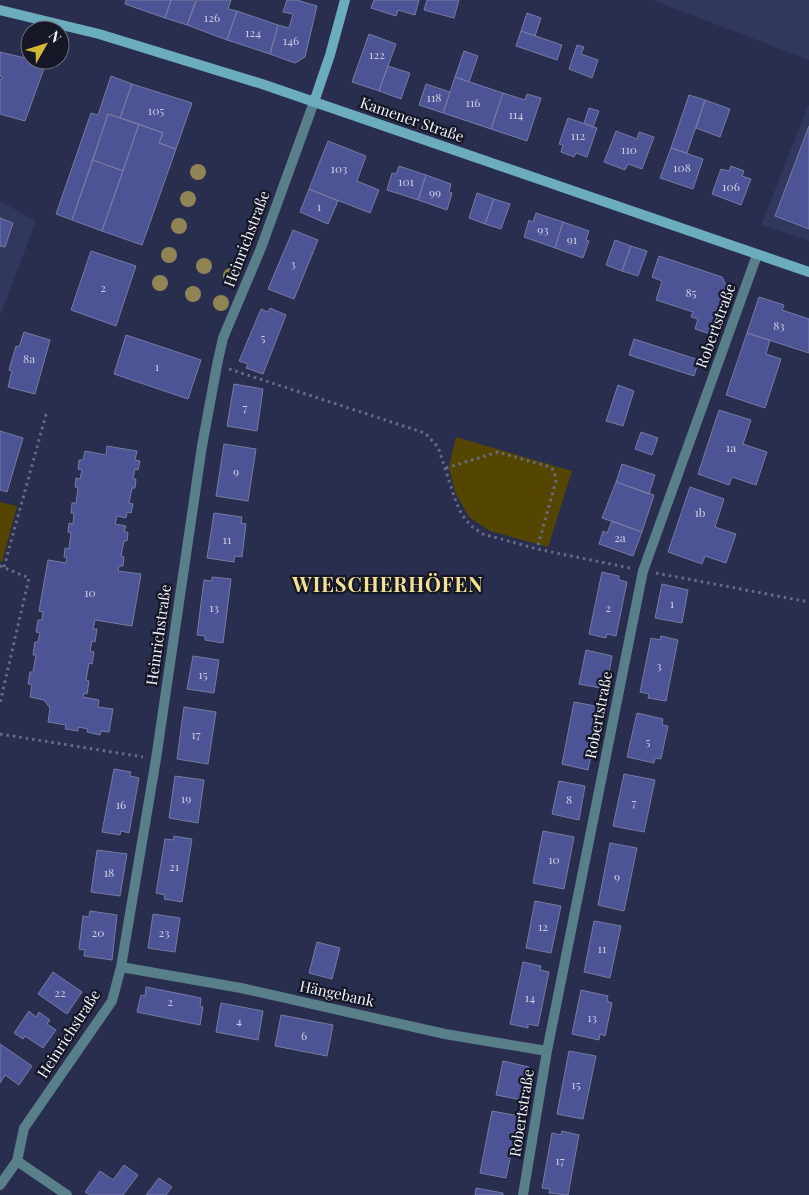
<svg xmlns="http://www.w3.org/2000/svg" width="809" height="1195" viewBox="0 0 809 1195" font-family="'Playfair Display',serif">
	<style>
		.built { fill: #32375d }
		.green { fill: #544601 }
		.building { fill: #4d5495; stroke: #757ba2 }
		.lines { fill: none; stroke-linecap: round; stroke-linejoin: round }
		.path { stroke: #676b84; stroke-width: 3; stroke-dasharray: 2.5 4; stroke-linecap: butt }
		.minor { stroke: #587f8a; stroke-width: 10 }
		.secondary { stroke: #6bacbd; stroke-width: 10 }
		.tree { fill: #908455 }
		.labels { text-anchor: middle; stroke-width: 4.5; stroke-linejoin: round; paint-order: stroke }
		.number-label { font-size: 12px; fill: #c8cbe2 }
		.street-label { font-size: 15px; fill: #f1f3fc; stroke: #151726 }
		.district-label { font-size: 20px; font-weight: bold; letter-spacing: 1px; fill: #f4e293; stroke: #151726 }
	</style>
	<rect width="100%" height="100%" fill="#292d4e"/>
	<path class="built" d="M 655,0 L 809,0 L 809,60 L 655,1 Z
		M 809,104 L 809,241 L 761,225 Z
		M 0,201 L 36,221 L 0,316 Z"/>
	<path class="green" d="M 456,437 L 572,471 L 548,547 L 490,531 L 469,517 L 455,492 L 449,467 Z
		M 0,502 L 17,506 L 2,562 L 0,561 Z"/>
	<path class="building" d="M 126,0 L 171,0 L 165,18 L 125,4 Z
		M 171,0 L 192,0 L 196,2 L 187,25 L 165,18 Z
		M 196,0 L 231,0 L 228,9 L 237,11 L 227,40 L 187,25 Z
		M 287,0 L 297,0 L 317,6 L 305,57 L 295,63 L 270,54 L 278,25 L 289,28 L 293,14 L 283,12 Z
		M 374,0 L 419,0 L 415,15 L 398,10 L 396,16 L 371,8 Z
		M 427,0 L 459,0 L 454,18 L 424,10 Z
		M 237,11 L 278,25 L 270,54 L 227,40 Z
		M 527,13 L 541,18 L 535,36 L 521,31 Z
		M 521,31 L 562,45 L 557,60 L 516,46 Z
		M 369,34 L 396,44 L 379,91 L 352,82 Z
		M 577,45 L 584,47 L 581,54 L 598,60 L 592,78 L 569,69 Z
		M 464,51 L 478,56 L 469,82 L 455,77 Z
		M 0,52 L 46,63 L 25,121 L 0,114 L 0,80 L 2,78 L 0,76 Z
		M 388,66 L 410,73 L 401,99 L 379,91 Z
		M 111,76 L 132,84 L 120,118 L 108,114 L 72,220 L 56,214 L 91,113 L 98,115 Z
		M 455,77 L 503,93 L 491,129 L 443,113 Z
		M 132,84 L 192,103 L 176,149 L 159,143 L 163,133 L 120,118 Z
		M 426,84 L 450,92 L 443,113 L 419,105 Z
		M 503,93 L 525,100 L 527,94 L 541,98 L 527,141 L 491,129 Z
		M 689,95 L 705,100 L 687,153 L 671,148 Z
		M 705,100 L 730,109 L 720,137 L 696,128 Z
		M 589,108 L 599,111 L 593,127 L 584,123 Z
		M 108,114 L 139,124 L 123,171 L 93,160 Z
		M 568,118 L 597,128 L 587,157 L 576,153 L 574,157 L 561,152 L 563,145 L 559,144 Z
		M 139,124 L 163,133 L 159,143 L 176,149 L 142,245 L 102,231 Z
		M 809,126 L 809,229 L 775,216 Z
		M 616,131 L 637,139 L 639,132 L 654,137 L 642,169 L 628,164 L 625,170 L 604,162 Z
		M 328,141 L 366,156 L 357,181 L 379,190 L 370,213 L 309,189 Z
		M 671,148 L 703,159 L 693,189 L 660,178 Z
		M 93,160 L 123,171 L 102,231 L 72,220 Z
		M 399,166 L 426,175 L 418,200 L 387,190 L 392,173 L 396,174 Z
		M 731,166 L 744,171 L 742,176 L 751,179 L 741,205 L 712,194 L 721,169 L 729,171 Z
		M 426,175 L 451,184 L 449,192 L 452,193 L 447,210 L 418,200 Z
		M 309,189 L 338,201 L 328,224 L 300,212 Z
		M 477,193 L 494,199 L 485,224 L 469,218 Z
		M 494,199 L 510,204 L 501,229 L 485,224 Z
		M 536,213 L 563,222 L 555,248 L 524,237 L 529,220 L 533,222 Z
		M 0,218 L 13,223 L 5,247 L 0,246 Z
		M 563,222 L 589,231 L 586,240 L 589,241 L 583,258 L 555,248 Z
		M 293,230 L 318,240 L 294,299 L 268,289 Z
		M 615,240 L 631,246 L 622,271 L 606,265 Z
		M 631,246 L 647,251 L 638,276 L 622,271 Z
		M 91,251 L 136,266 L 116,326 L 71,310 Z
		M 659,256 L 722,277 L 726,285 L 710,334 L 695,329 L 698,319 L 691,317 L 693,312 L 656,300 L 662,281 L 652,277 Z
		M 759,297 L 784,305 L 782,310 L 809,319 L 809,353 L 747,333 Z
		M 270,308 L 286,315 L 263,374 L 246,368 L 248,364 L 239,361 L 261,309 L 268,312 Z
		M 24,332 L 50,340 L 35,394 L 8,387 L 12,371 L 9,370 L 16,346 L 19,347 Z
		M 747,333 L 770,340 L 766,354 L 781,359 L 765,408 L 726,395 Z
		M 126,335 L 201,360 L 188,399 L 114,374 Z
		M 634,339 L 699,360 L 694,376 L 629,355 Z
		M 234,384 L 263,389 L 257,431 L 227,426 Z
		M 618,385 L 634,391 L 623,426 L 606,421 Z
		M 719,410 L 751,420 L 743,444 L 767,452 L 756,485 L 732,477 L 729,485 L 698,474 Z
		M 0,431 L 23,438 L 7,492 L 0,490 Z
		M 641,432 L 658,438 L 652,455 L 635,449 Z
		M 224,444 L 256,449 L 248,501 L 216,496 Z
		M 107,446 L 137,451 L 135,460 L 140,461 L 138,470 L 135,469 L 133,479 L 136,479 L 135,488 L 132,488 L 129,503 L 133,504 L 131,513 L 127,512 L 126,518 L 117,516 L 115,524 L 126,526 L 124,532 L 128,532 L 127,541 L 124,541 L 121,556 L 124,557 L 123,566 L 119,566 L 118,571 L 141,574 L 132,626 L 95,620 L 93,629 L 97,629 L 95,642 L 92,641 L 90,651 L 94,652 L 92,664 L 89,663 L 86,680 L 89,681 L 87,694 L 84,693 L 83,697 L 99,700 L 98,707 L 113,709 L 109,732 L 101,731 L 100,735 L 87,732 L 88,729 L 78,727 L 78,731 L 65,729 L 66,725 L 48,722 L 50,708 L 44,700 L 30,697 L 32,685 L 28,684 L 30,672 L 33,672 L 36,655 L 33,655 L 35,642 L 38,642 L 40,633 L 36,632 L 38,620 L 42,620 L 43,612 L 39,611 L 48,560 L 66,563 L 67,557 L 64,557 L 65,548 L 69,549 L 71,533 L 68,532 L 69,523 L 73,524 L 74,513 L 71,513 L 72,503 L 76,503 L 78,488 L 75,487 L 76,478 L 80,479 L 82,470 L 78,469 L 79,460 L 83,460 L 85,451 L 106,455 Z
		M 622,464 L 655,475 L 649,494 L 616,482 Z
		M 616,482 L 654,495 L 642,532 L 602,518 Z
		M 690,487 L 724,499 L 715,527 L 736,534 L 726,563 L 705,556 L 702,564 L 668,552 Z
		M 214,513 L 242,517 L 241,523 L 246,524 L 242,557 L 235,556 L 234,562 L 207,558 Z
		M 612,521 L 642,532 L 633,556 L 599,544 L 603,531 L 607,533 Z
		M 602,572 L 619,576 L 619,580 L 627,582 L 616,636 L 607,634 L 606,638 L 589,634 Z
		M 212,577 L 231,579 L 223,643 L 205,640 L 205,636 L 197,635 L 204,580 L 212,581 Z
		M 662,584 L 688,590 L 682,623 L 655,618 Z
		M 661,636 L 678,640 L 666,701 L 648,698 L 649,694 L 640,692 L 651,638 L 660,640 Z
		M 586,650 L 612,656 L 606,689 L 579,684 Z
		M 193,656 L 219,660 L 214,693 L 187,689 Z
		M 574,702 L 601,707 L 588,770 L 562,764 Z
		M 184,707 L 216,712 L 208,764 L 177,759 Z
		M 637,713 L 663,719 L 662,725 L 668,726 L 661,759 L 655,758 L 654,763 L 627,757 Z
		M 114,769 L 131,772 L 130,776 L 139,778 L 129,833 L 121,831 L 120,835 L 102,832 Z
		M 624,774 L 655,780 L 644,832 L 613,826 Z
		M 175,776 L 204,780 L 198,823 L 169,818 Z
		M 559,781 L 585,786 L 579,820 L 552,814 Z
		M 543,831 L 574,837 L 564,889 L 533,883 Z
		M 174,836 L 192,839 L 182,902 L 164,899 L 165,895 L 156,893 L 165,839 L 173,840 Z
		M 610,843 L 637,848 L 624,911 L 598,905 Z
		M 97,850 L 127,854 L 120,896 L 91,892 Z
		M 535,901 L 561,906 L 551,953 L 526,948 Z
		M 90,911 L 117,915 L 112,960 L 84,956 L 85,950 L 79,949 L 83,916 L 89,917 Z
		M 153,914 L 180,918 L 175,952 L 148,948 Z
		M 594,921 L 621,926 L 610,978 L 584,972 Z
		M 317,942 L 340,948 L 332,979 L 309,973 Z
		M 523,962 L 541,966 L 540,970 L 549,972 L 538,1026 L 528,1024 L 528,1028 L 510,1024 Z
		M 53,972 L 82,992 L 67,1014 L 38,994 Z
		M 146,987 L 201,998 L 200,1006 L 203,1007 L 200,1025 L 137,1012 L 141,995 L 145,996 Z
		M 581,990 L 608,996 L 607,1001 L 612,1003 L 605,1036 L 600,1034 L 599,1040 L 572,1034 Z
		M 221,1003 L 263,1011 L 258,1040 L 216,1032 Z
		M 29,1011 L 36,1017 L 39,1012 L 50,1020 L 47,1024 L 56,1030 L 43,1048 L 25,1036 L 23,1039 L 14,1033 Z
		M 281,1015 L 333,1025 L 327,1056 L 275,1046 Z
		M 0,1044 L 32,1066 L 19,1085 L 5,1075 L 0,1083 Z
		M 569,1051 L 596,1056 L 583,1119 L 557,1114 Z
		M 503,1061 L 529,1067 L 522,1100 L 496,1095 Z
		M 492,1111 L 519,1116 L 506,1178 L 480,1173 Z
		M 562,1131 L 579,1135 L 568,1195 L 549,1193 L 550,1189 L 542,1188 L 552,1133 L 561,1135 Z
		M 124,1165 L 138,1175 L 123,1195 L 90,1195 L 85,1192 L 100,1171 L 113,1180 Z
		M 159,1178 L 172,1187 L 166,1195 L 146,1195 Z
		M 476,1188 L 503,1193 L 503,1195 L 475,1195 Z"/>
	<g class="lines">
		<path class="path" d="M 229,369 L 425,433 L 438,447 L 456,502 L 462,515 L 471,526 L 483,534 L 537,549 L 630,568
			M 446,468 L 498,452 L 550,467 L 554,471 L 556,481 L 537,549
			M 0,566 L 29,578 L 0,703
			M 4,567 L 47,411
			M 656,573 L 809,602
			M 0,734 L 143,757"/>
		<path class="minor" d="M 121,967 L 241,988 L 445,1034 L 547,1051
			M 17,1161 L 67,1195
			M 0,1185 L 17,1161 L 24,1128 L 112,1001 L 121,967 L 156,759 L 202,446 L 217,365 L 223,338 L 261,248 L 314,102
			M 523,1195 L 547,1051 L 643,571 L 757,255"/>
		<path class="secondary" d="M 0,10 L 99,34 L 262,84 L 809,272
			M 314,102 L 330,55 L 345,0"/>
	</g>
	<g class="tree">
		<circle cx="198" cy="172" r="8"/>
		<circle cx="188" cy="199" r="8"/>
		<circle cx="179" cy="226" r="8"/>
		<circle cx="169" cy="255" r="8"/>
		<circle cx="204" cy="266" r="8"/>
		<circle cx="231" cy="276" r="8"/>
		<circle cx="160" cy="283" r="8"/>
		<circle cx="193" cy="294" r="8"/>
		<circle cx="221" cy="303" r="8"/>
	</g>
	<g class="labels">
		<g class="number-label">
			<text x="212" y="22">126</text>
			<text x="253" y="37">124</text>
			<text x="291" y="45">146</text>
			<text x="377" y="59">122</text>
			<text x="434" y="102">118</text>
			<text x="473" y="107">116</text>
			<text x="156" y="115">105</text>
			<text x="516" y="119">114</text>
			<text x="578" y="140">112</text>
			<text x="629" y="154">110</text>
			<text x="682" y="172">108</text>
			<text x="339" y="173">103</text>
			<text x="406" y="186">101</text>
			<text x="731" y="191">106</text>
			<text x="435" y="197">99</text>
			<text x="319" y="211">1</text>
			<text x="543" y="234">93</text>
			<text x="572" y="244">91</text>
			<text x="293" y="268">3</text>
			<text x="103" y="292">2</text>
			<text x="691" y="297">85</text>
			<text x="779" y="330">83</text>
			<text x="263" y="342">5</text>
			<text x="29" y="363">8a</text>
			<text x="157" y="371">1</text>
			<text x="245" y="412">7</text>
			<text x="731" y="452">1a</text>
			<text x="236" y="476">9</text>
			<text x="700" y="517">1b</text>
			<text x="620" y="542">2a</text>
			<text x="227" y="544">11</text>
			<text x="90" y="597">10</text>
			<text x="672" y="608">1</text>
			<text x="214" y="612">13</text>
			<text x="608" y="612">2</text>
			<text x="659" y="670">3</text>
			<text x="203" y="679">15</text>
			<text x="196" y="739">17</text>
			<text x="648" y="746">5</text>
			<text x="186" y="803">19</text>
			<text x="569" y="804">8</text>
			<text x="634" y="807">7</text>
			<text x="121" y="809">16</text>
			<text x="554" y="864">10</text>
			<text x="174" y="871">21</text>
			<text x="109" y="877">18</text>
			<text x="617" y="881">9</text>
			<text x="543" y="931">12</text>
			<text x="98" y="937">20</text>
			<text x="164" y="937">23</text>
			<text x="602" y="953">11</text>
			<text x="60" y="997">22</text>
			<text x="530" y="1002">14</text>
			<text x="170" y="1006">2</text>
			<text x="592" y="1022">13</text>
			<text x="239" y="1025">4</text>
			<text x="304" y="1040">6</text>
			<text x="576" y="1089">15</text>
			<text x="560" y="1165">17</text>
		</g>
		<g class="street-label">
			<text transform="translate(412 120) rotate(19)" y="5">Kamener Straße</text>
			<text transform="translate(247 239) rotate(-69)" y="5">Heinrichstraße</text>
			<text transform="translate(716 326) rotate(-70)" y="5">Robertstraße</text>
			<text transform="translate(159 635) rotate(-82)" y="5">Heinrichstraße</text>
			<text transform="translate(599 715) rotate(-79)" y="5">Robertstraße</text>
			<text transform="translate(337 994) rotate(12)" y="5">Hängebank</text>
			<text transform="translate(69 1034) rotate(-57)" y="5">Heinrichstraße</text>
			<text transform="translate(522 1113) rotate(-81)" y="5">Robertstraße</text>
		</g>
		<g class="district-label">
			<text x="388" y="592">WIESCHERHÖFEN</text>
		</g>
	</g>
	<g transform="translate(45 45) rotate(51)"><circle r="24" fill="#151726" stroke="#6d6f7c"/>
	<path d="M0-4L9 19L0 12L-9 19Z" fill="#d2b736"/>
	<text y="-8" font-size="14" font-weight="bold" text-anchor="middle" fill="#f1f3fc">N</text>
	</g>
</svg>
